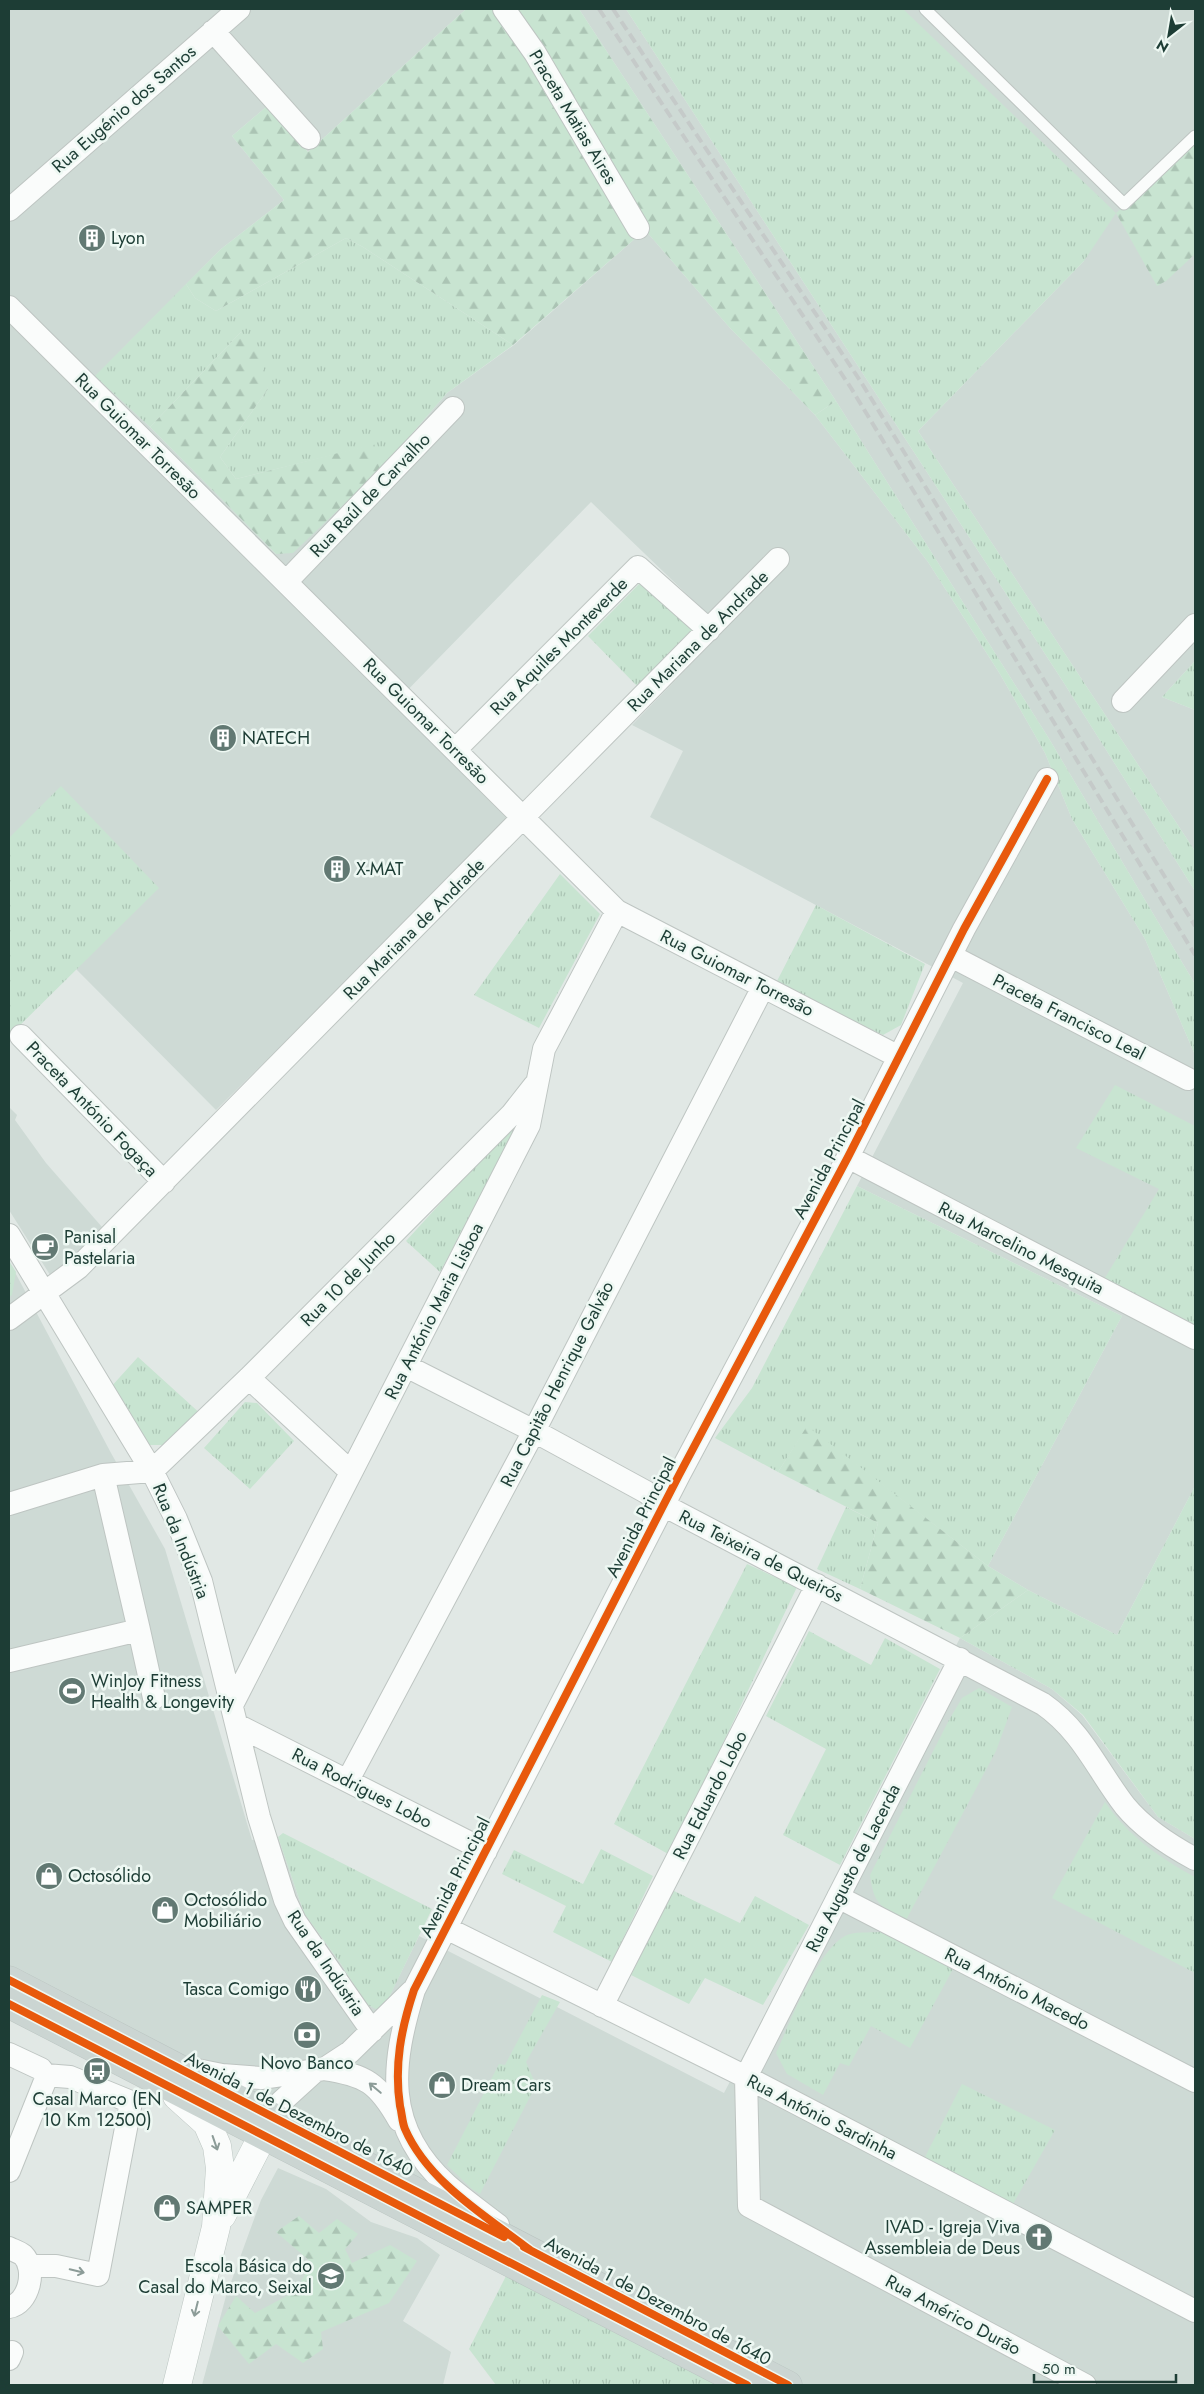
<svg xmlns="http://www.w3.org/2000/svg" width="1204" height="2394" viewBox="0 0 1204 2394" font-family="Jost,sans-serif">
	<style>
		.built { fill: #cedad5 }
		.grass { fill: url(#grass-tufts) }
		.forest { fill: url(#forest-firs) }
		.lines { fill: none; stroke-linecap: round; stroke-linejoin: round }
		.service-casing { stroke: #bec5c2; stroke-width: 13 }
		.minor-casing { stroke: #bec5c2; stroke-width: 24 }
		.secondary-casing { stroke: #bcc6c2; stroke-width: 29 }
		.primary-casing { stroke: #bbc5c2; stroke-width: 29 }
		.service { stroke: #fafcfb; stroke-width: 11 }
		.minor { stroke: #fafcfb; stroke-width: 22 }
		.secondary { stroke: #fafcfb; stroke-width: 28 }
		.primary { stroke: #cbd5d2; stroke-width: 28 }
		.rail { stroke: #c5cac9; stroke-width: 4; stroke-dasharray: 10 5; stroke-linecap: butt }
		.cycleway-casing { stroke: #eef8f3; stroke-width: 11 }
		.cycleway { stroke: #e8590c; stroke-width: 8 }
		.oneway { stroke: #8c9c98 }
		.labels { text-anchor: middle; stroke-width: 5; stroke-linejoin: round; paint-order: stroke }
		.street-label { font-size: 18px; fill: #1d3d35; stroke: #eef8f3 }
		.poi-label { font-size: 18px; fill: #1d3d35; stroke: #eef8f3; text-anchor: start }
	</style>
	<defs>
		<pattern id="grass-tufts" width="24" height="20" patternUnits="userSpaceOnUse" patternTransform="scale(1.25)"><rect width="24" height="20" fill="#c8e4d1"/><path d="M3 7l-1-3M5 7V3M7 7l1-3M15 17l-1-3M17 17v-4M19 17l1-3" fill="none" stroke="#abc4b4"/></pattern>
		<pattern id="forest-firs" width="22" height="20" patternUnits="userSpaceOnUse" patternTransform="scale(1.25)"><rect width="22" height="20" fill="#c8e4d1"/><path d="M5 1l3.5 6h-7zM16 11l3.5 6h-7z" fill="#abc4b4"/></pattern>
	</defs>
	<rect width="100%" height="100%" fill="#e1e8e5"/>
	<path class="built" d="M 9,9 L 466,9 L 308,152 L 266,107 L 232,136 L 284,200 L 221,249 L 96,376 L 150,427 L 276,554 L 383,467 L 447,393 L 514,345 L 645,230 L 730,328 L 815,415 L 928,562 L 1000,674 L 1045,753 L 1072,819 L 1145,939 L 1195,1055 L 1195,1486 L 1117,1635 L 1028,1590 L 988,1566 L 1122,1316 L 857,1186 L 963,983 L 650,817 L 683,751 L 632,725 L 724,630 L 591,502 L 395,703 L 512,818 L 216,1110 L 75,968 L 9,1036 Z
		M 579,9 L 626,9 L 1062,680 L 1195,891 L 1195,984 L 1048,737 L 836,401 Z
		M 903,9 L 1195,9 L 1195,661 L 1162,697 L 1195,710 L 1195,851 L 918,431 L 1084,261 Z
		M 9,1107 L 17,1115 L 15,1120 L 46,1163 L 102,1227 L 52,1278 L 9,1210 Z
		M 9,1261 L 111,1453 L 165,1549 L 252,1840 L 278,1837 L 304,1913 L 341,1964 L 366,2004 L 382,2011 L 419,1936 L 724,2093 L 960,1638 L 1052,1689 L 1082,1715 L 1158,1817 L 1195,1839 L 1195,2385 L 768,2385 L 9,1990 Z
		M 278,2168 L 326,2189 L 371,2222 L 417,2238 L 440,2255 L 403,2321 L 451,2352 L 443,2385 L 202,2385 L 226,2296 L 261,2200 Z"/>
	<path class="grass" d="M 626,9 L 903,9 L 1116,213 L 1084,261 L 918,431 L 1195,851 L 1195,891 L 1062,680 Z
		M 346,238 L 363,247 L 513,345 L 447,393 L 383,467 L 373,445 L 236,479 L 220,457 L 268,389 L 241,332 L 150,427 L 95,376 L 186,284 L 195,298 L 216,311 Z
		M 836,401 L 1048,737 L 1195,984 L 1195,1055 L 1145,939 L 1072,819 L 1045,753 L 1000,674 L 928,562 L 815,415 Z
		M 643,580 L 694,631 L 638,687 L 588,636 Z
		M 1195,661 L 1195,710 L 1162,697 Z
		M 61,786 L 159,888 L 9,1036 L 9,838 Z
		M 560,874 L 600,914 L 539,1028 L 474,995 Z
		M 816,905 L 925,964 L 901,1025 L 883,1035 L 776,983 Z
		M 1115,1085 L 1195,1126 L 1195,1327 L 1103,1281 L 1159,1189 L 1076,1148 Z
		M 509,1128 L 516,1131 L 440,1272 L 406,1241 Z
		M 857,1186 L 1122,1316 L 988,1566 L 807,1427 L 778,1472 L 715,1438 L 752,1388 Z
		M 138,1357 L 203,1416 L 164,1445 L 148,1445 L 110,1388 Z
		M 245,1402 L 257,1403 L 294,1441 L 250,1489 L 204,1448 Z
		M 1195,1486 L 1195,1839 L 1158,1817 L 1083,1715 L 1052,1689 L 960,1638 L 1028,1590 L 1117,1635 Z
		M 846,1507 L 878,1523 L 860,1589 L 817,1569 Z
		M 747,1564 L 797,1587 L 670,1855 L 614,1824 Z
		M 809,1631 L 871,1665 L 885,1638 L 940,1669 L 840,1865 L 783,1835 L 826,1749 L 766,1716 Z
		M 979,1688 L 1012,1707 L 996,1751 L 906,1920 C 880,1906 874,1905 870,1875 L 949,1720 L 962,1698 Z
		M 1105,1802 C 1127,1835 1161,1859 1195,1877 L 1195,1973 L 1052,1898 Z
		M 283,1833 L 432,1909 L 382,2012 L 366,2004 L 341,1964 L 304,1913 L 278,1837 Z
		M 601,1849 L 653,1876 L 612,1962 L 553,1932 L 566,1906 L 502,1874 L 514,1850 L 583,1884 Z
		M 672,1890 L 740,1923 L 755,1896 L 809,1925 L 763,2005 L 705,1978 L 689,2004 L 631,1975 Z
		M 880,1932 L 953,1969 L 910,2048 L 871,2026 L 849,2066 L 840,2063 L 823,2095 L 787,2074 L 776,2053 C 790,2023 817,1951 845,1936 C 853,1931 870,1933 880,1932 Z
		M 542,1995 L 560,2002 L 526,2062 L 536,2085 L 480,2194 L 472,2189 L 447,2165 L 499,2064 L 505,2065 Z
		M 962,2084 L 1055,2130 L 1013,2204 L 924,2159 Z
		M 506,2276 L 720,2385 L 496,2385 L 469,2349 Z"/>
	<path class="forest" d="M 466,9 L 579,9 L 836,401 L 815,415 L 730,328 L 645,230 L 513,345 L 363,247 L 346,238 L 216,311 L 195,298 L 186,284 L 221,249 L 284,200 L 232,136 L 266,107 L 308,152 Z
		M 1195,144 L 1195,254 L 1166,281 L 1157,286 L 1116,213 Z
		M 241,332 L 260,350 L 268,389 L 220,457 L 236,479 L 374,444 L 383,467 L 293,553 L 276,554 L 150,427 Z
		M 9,1261 L 16,1272 L 12,1295 L 9,1297 Z
		M 807,1426 L 988,1566 L 1028,1590 L 960,1638 L 860,1589 L 878,1523 L 778,1472 Z
		M 299,2216 L 319,2233 L 337,2219 L 358,2234 L 345,2249 L 352,2263 L 390,2245 L 417,2261 L 389,2303 L 321,2332 L 323,2349 L 303,2363 L 276,2344 L 249,2364 L 218,2326 L 236,2296 L 255,2313 L 296,2291 L 311,2262 L 276,2232 Z"/>
	<g class="lines">
		<g class="service-casing">
			<path id="service" d="M 925,9 L 1124,204 L 1195,136"/>
		</g>
		<g class="minor-casing">
			<path id="minor" d="M 504,9 L 535,53 L 638,228
				M 213,31 L 309,138
				M 9,210 L 239,9
				M 9,307 L 617,911 L 899,1057
				M 286,582 L 453,408
				M 1123,701 L 1195,625
				M 455,750 L 638,567 L 709,630
				M 951,956 L 1188,1079
				M 21,1036 L 164,1182
				M 848,1157 L 1195,1338
				M 9,1235 L 152,1471 L 176,1519 L 201,1581 L 259,1817 L 285,1900 L 295,1921 L 372,2031
				M 9,1319 L 78,1268 L 778,559
				M 406,1366 L 534,1431 L 646,1492 L 665,1506 L 1043,1704 C 1083,1732 1097,1770 1125,1806 C 1144,1829 1169,1845 1195,1859
				M 249,1378 L 351,1472
				M 9,1504 L 103,1475 L 152,1471 L 249,1378 L 512,1114 L 534,1086
				M 139,1630 L 154,1698
				M 960,1659 L 746,2077 L 749,2206 L 1085,2385
				M 9,1661 L 139,1630 L 103,1475
				M 232,1705 L 529,1125 L 544,1049 L 617,911
				M 237,1725 L 486,1851
				M 348,1780 L 534,1431 L 763,987
				M 838,1897 L 1195,2081
				M 446,1928 L 746,2077 L 1195,2311
				M 602,2006 L 817,1585
				M 9,2054 L 41,2069 L 45,2075
				M 192,2069 L 222,2075 L 261,2078 L 324,2069 L 350,2052 L 411,1992
				M 324,2069 C 366,2075 378,2083 399,2120
				M 265,2132 L 281,2102 L 314,2072
				M 9,2171 L 45,2081 L 45,2075
				M 498,2225 C 481,2212 463,2199 447,2185 C 383,2127 391,2065 414,1990 L 679,1475 L 848,1157 L 964,929 L 1047,779
				M 9,2248 C 13,2250 19,2252 23,2255 C 37,2269 29,2304 9,2307
				M 29,2266 L 56,2266 L 98,2275 L 131,2102 L 70,2077 L 45,2075
				M 9,2359 L 12,2352"/>
		</g>
		<g class="secondary-casing">
			<path id="secondary" d="M 177,2096 L 207,2123 L 217,2146 L 220,2168 L 216,2227 L 177,2385
				M 222,2215 L 263,2135"/>
		</g>
		<g class="primary-casing">
			<path id="primary" d="M 9,1980 L 788,2385
				M 9,2004 L 747,2385"/>
		</g>
		<use href="#service" class="service"/>
		<use href="#minor" class="minor"/>
		<use href="#secondary" class="secondary"/>
		<use href="#primary" class="primary"/>
		<path class="rail" d="M 599,9 L 851,388 L 1195,955
			M 613,9 L 861,382 L 1195,926"/>
		<g class="cycleway-casing">
			<path id="cycleway" d="M 9,1980 L 504,2237
				M 9,2004 L 747,2385
				M 524,2247 L 788,2385
				M 530,2250 C 486,2216 428,2182 405,2129 C 402,2122 402,2113 400,2106 C 394,2065 401,2029 414,1990 L 679,1475 L 848,1157 L 964,929 L 1047,779"/>
		</g>
		<use href="#cycleway" class="cycleway"/>
	</g>
	<defs><path id="oneway-shaft" d="M-6 0H5M1.5-3L5.5 0L1.5 3" fill="none" stroke-width="1.6" stroke-linecap="round" stroke-linejoin="round" transform="scale(1.25)"/></defs>
	<g class="oneway">
		<use href="#oneway-shaft" transform="translate(375 2088) rotate(-140)"/>
		<use href="#oneway-shaft" transform="translate(215 2143) rotate(71)"/>
		<use href="#oneway-shaft" transform="translate(77 2271) rotate(13)"/>
		<use href="#oneway-shaft" transform="translate(196 2309) rotate(104)"/>
	</g>
	<defs>
		<g id="building-disc" transform="scale(1.4375)"><circle r="9.5" fill="#627973" stroke="#eef8f3"/><path d="M-4-6H4V6H1V3H-1V6H-4ZM-2.5-4.3h1.7v1.8h-1.7ZM.8-4.3h1.7v1.8H.8ZM-2.5-1h1.7V.8h-1.7ZM.8-1h1.7V.8H.8Z" fill="#fff"/></g>
		<g id="cafe-disc" transform="scale(1.4375)"><circle r="9.5" fill="#627973" stroke="#eef8f3"/><path d="M-5.5-4.5H6V0H3Q3 3.5 0 3.5H-2.5Q-5.5 3.5-5.5 0ZM3-3.2v2h1.7v-2ZM-6 4.5H4V6H-6Z" fill="#fff"/></g>
		<g id="stadium-disc" transform="scale(1.4375)"><circle r="9.5" fill="#627973" stroke="#eef8f3"/><path d="M0-5a6.5 5 0 1 0 0 10a6.5 5 0 1 0 0-10ZM-3.5-1.8h7v3.6h-7Z" fill="#fff"/></g>
		<g id="shop-disc" transform="scale(1.4375)"><circle r="9.5" fill="#627973" stroke="#eef8f3"/><path d="M-5-2.5h2.3a2.7 3.5 0 0 1 5.4 0H5L5.5 6h-11ZM-1.5-2.5h3a1.5 2.3 0 0 0-3 0Z" fill="#fff"/></g>
		<g id="restaurant-disc" transform="scale(1.4375)"><circle r="9.5" fill="#627973" stroke="#eef8f3"/><path d="M-5-6h1v4h1v-4h1v4h1v-4h1v5L-1.5 .5V6h-2V.5L-5-1ZM5-6V6H3V1.5H1.5Q1.5-4 5-6Z" fill="#fff"/></g>
		<g id="bank-disc" transform="scale(1.4375)"><circle r="9.5" fill="#627973" stroke="#eef8f3"/><path d="M-6-4H6V4H-6ZM0-2.3a2.3 2.3 0 1 0 0 4.6a2.3 2.3 0 1 0 0-4.6Z" fill="#fff"/></g>
		<g id="bus-disc" transform="scale(1.4375)"><circle r="9.5" fill="#627973" stroke="#eef8f3"/><path d="M-5-6H5V4H4V6H2V4H-2V6H-4V4H-5ZM-3.5-4V0h7V-4ZM-3.5 1.2v1.5H-2V1.2ZM2 1.2v1.5H3.5V1.2Z" fill="#fff"/></g>
		<g id="church-disc" transform="scale(1.4375)"><circle r="9.5" fill="#627973" stroke="#eef8f3"/><path d="M-1.2-6h2.4v3.5h3.3v2.4h-3.3V6h-2.4V-.1h-3.3v-2.4h3.3Z" fill="#fff"/></g>
		<g id="school-disc" transform="scale(1.4375)"><circle r="9.5" fill="#627973" stroke="#eef8f3"/><path d="M0-5L7-2L0 1L-7-2ZM-4 1L0 2.5L4 1V4Q0 6-4 4Z" fill="#fff"/></g>
	</defs>
	<g fill-rule="evenodd">
		<use href="#building-disc" x="92" y="238"/>
		<use href="#building-disc" x="223" y="738"/>
		<use href="#building-disc" x="337" y="869"/>
		<use href="#cafe-disc" x="45" y="1247"/>
		<use href="#stadium-disc" x="72" y="1691"/>
		<use href="#shop-disc" x="49" y="1876"/>
		<use href="#shop-disc" x="165" y="1910"/>
		<use href="#restaurant-disc" x="308" y="1989"/>
		<use href="#bank-disc" x="307" y="2035"/>
		<use href="#bus-disc" x="97" y="2071"/>
		<use href="#shop-disc" x="442" y="2085"/>
		<use href="#shop-disc" x="167" y="2208"/>
		<use href="#church-disc" x="1039" y="2237"/>
		<use href="#school-disc" x="331" y="2276"/>
	</g>
	<g class="labels">
		<g class="street-label">
			<text transform="translate(124 109) rotate(-41)" y="6">Rua Eugénio dos Santos</text>
			<text transform="translate(573 117) rotate(59)" y="6">Praceta Matias Aires</text>
			<text transform="translate(138 436) rotate(45)" y="6">Rua Guiomar Torresão</text>
			<text transform="translate(370 495) rotate(-46)" y="6">Rua Raúl de Carvalho</text>
			<text transform="translate(698 641) rotate(-45)" y="6">Rua Mariana de Andrade</text>
			<text transform="translate(559 646) rotate(-45)" y="6">Rua Aquiles Monteverde</text>
			<text transform="translate(426 721) rotate(45)" y="6">Rua Guiomar Torresão</text>
			<text transform="translate(414 929) rotate(-45)" y="6">Rua Mariana de Andrade</text>
			<text transform="translate(737 973) rotate(27)" y="6">Rua Guiomar Torresão</text>
			<text transform="translate(1069 1017) rotate(27)" y="6">Praceta Francisco Leal</text>
			<text transform="translate(92 1109) rotate(46)" y="6">Praceta António Fogaça</text>
			<text transform="translate(829 1159) rotate(-62)" y="6">Avenida Principal</text>
			<text transform="translate(1021 1248) rotate(27)" y="6">Rua Marcelino Mesquita</text>
			<text transform="translate(348 1279) rotate(-45)" y="6">Rua 10 de Junho</text>
			<text transform="translate(434 1311) rotate(-63)" y="6">Rua António Maria Lisboa</text>
			<text transform="translate(557 1384) rotate(-63)" y="6">Rua Capitão Henrique Galvão</text>
			<text transform="translate(641 1517) rotate(-63)" y="6">Avenida Principal</text>
			<text transform="translate(181 1541) rotate(68)" y="6">Rua da Indústria</text>
			<text transform="translate(761 1556) rotate(27)" y="6">Rua Teixeira de Queirós</text>
			<text transform="translate(362 1788) rotate(27)" y="6">Rua Rodrigues Lobo</text>
			<text transform="translate(710 1795) rotate(-63)" y="6">Rua Eduardo Lobo</text>
			<text transform="translate(853 1868) rotate(-63)" y="6">Rua Augusto de Lacerda</text>
			<text transform="translate(455 1877) rotate(-63)" y="6">Avenida Principal</text>
			<text transform="translate(326 1963) rotate(56)" y="6">Rua da Indústria</text>
			<text transform="translate(1017 1989) rotate(27)" y="6">Rua António Macedo</text>
			<text transform="translate(299 2114) rotate(27)" y="6">Avenida 1 de Dezembro de 1640</text>
			<text transform="translate(822 2117) rotate(27)" y="6">Rua António Sardinha</text>
			<text transform="translate(658 2301) rotate(28)" y="6">Avenida 1 de Dezembro de 1640</text>
			<text transform="translate(953 2315) rotate(28)" y="6">Rua Américo Durão</text>
		</g>
		<g class="poi-label">
			<text x="111" y="244">Lyon</text>
			<text x="242" y="744">NATECH</text>
			<text x="356" y="875">X-MAT</text>
			<text x="64" y="1243">Panisal<tspan x="64" dy="21">Pastelaria</tspan></text>
			<text x="91" y="1687">WinJoy Fitness<tspan x="91" dy="21">Health &amp; Longevity</tspan></text>
			<text x="68" y="1882">Octosólido</text>
			<text x="184" y="1906">Octosólido<tspan x="184" dy="21">Mobiliário</tspan></text>
			<text x="289" y="1995" text-anchor="end">Tasca Comigo</text>
			<text x="307" y="2069" text-anchor="middle">Novo Banco</text>
			<text x="461" y="2091">Dream Cars</text>
			<text x="97" y="2105" text-anchor="middle">Casal Marco (EN<tspan x="97" dy="21">10 Km 12500)</tspan></text>
			<text x="186" y="2214">SAMPER</text>
			<text x="1020" y="2233" text-anchor="end">IVAD - Igreja Viva<tspan x="1020" dy="21">Assembleia de Deus</tspan></text>
			<text x="312" y="2272" text-anchor="end">Escola Básica do<tspan x="312" dy="21">Casal do Marco, Seixal</tspan></text>
		</g>
	</g>
	<rect width="1204" height="2394" fill="none" stroke="#1d3d35" stroke-width="20"/>
	<g transform="translate(1169 35) rotate(211)" stroke="#eef8f3" stroke-width="4" paint-order="stroke">
	<path d="M0-4L9 19L0 12L-9 19Z" fill="#1d3d35"/>
	<text y="-8" font-size="14" font-weight="bold" text-anchor="middle" fill="#1d3d35">N</text>
	</g>
	<path d="M1034 2374v8h142v-8" fill="none" stroke="#1d3d35" stroke-width="2.5"/>
	<text x="1042" y="2374" font-size="15" fill="#1d3d35" stroke="#eef8f3" stroke-width="4" paint-order="stroke">50 m</text>
</svg>
